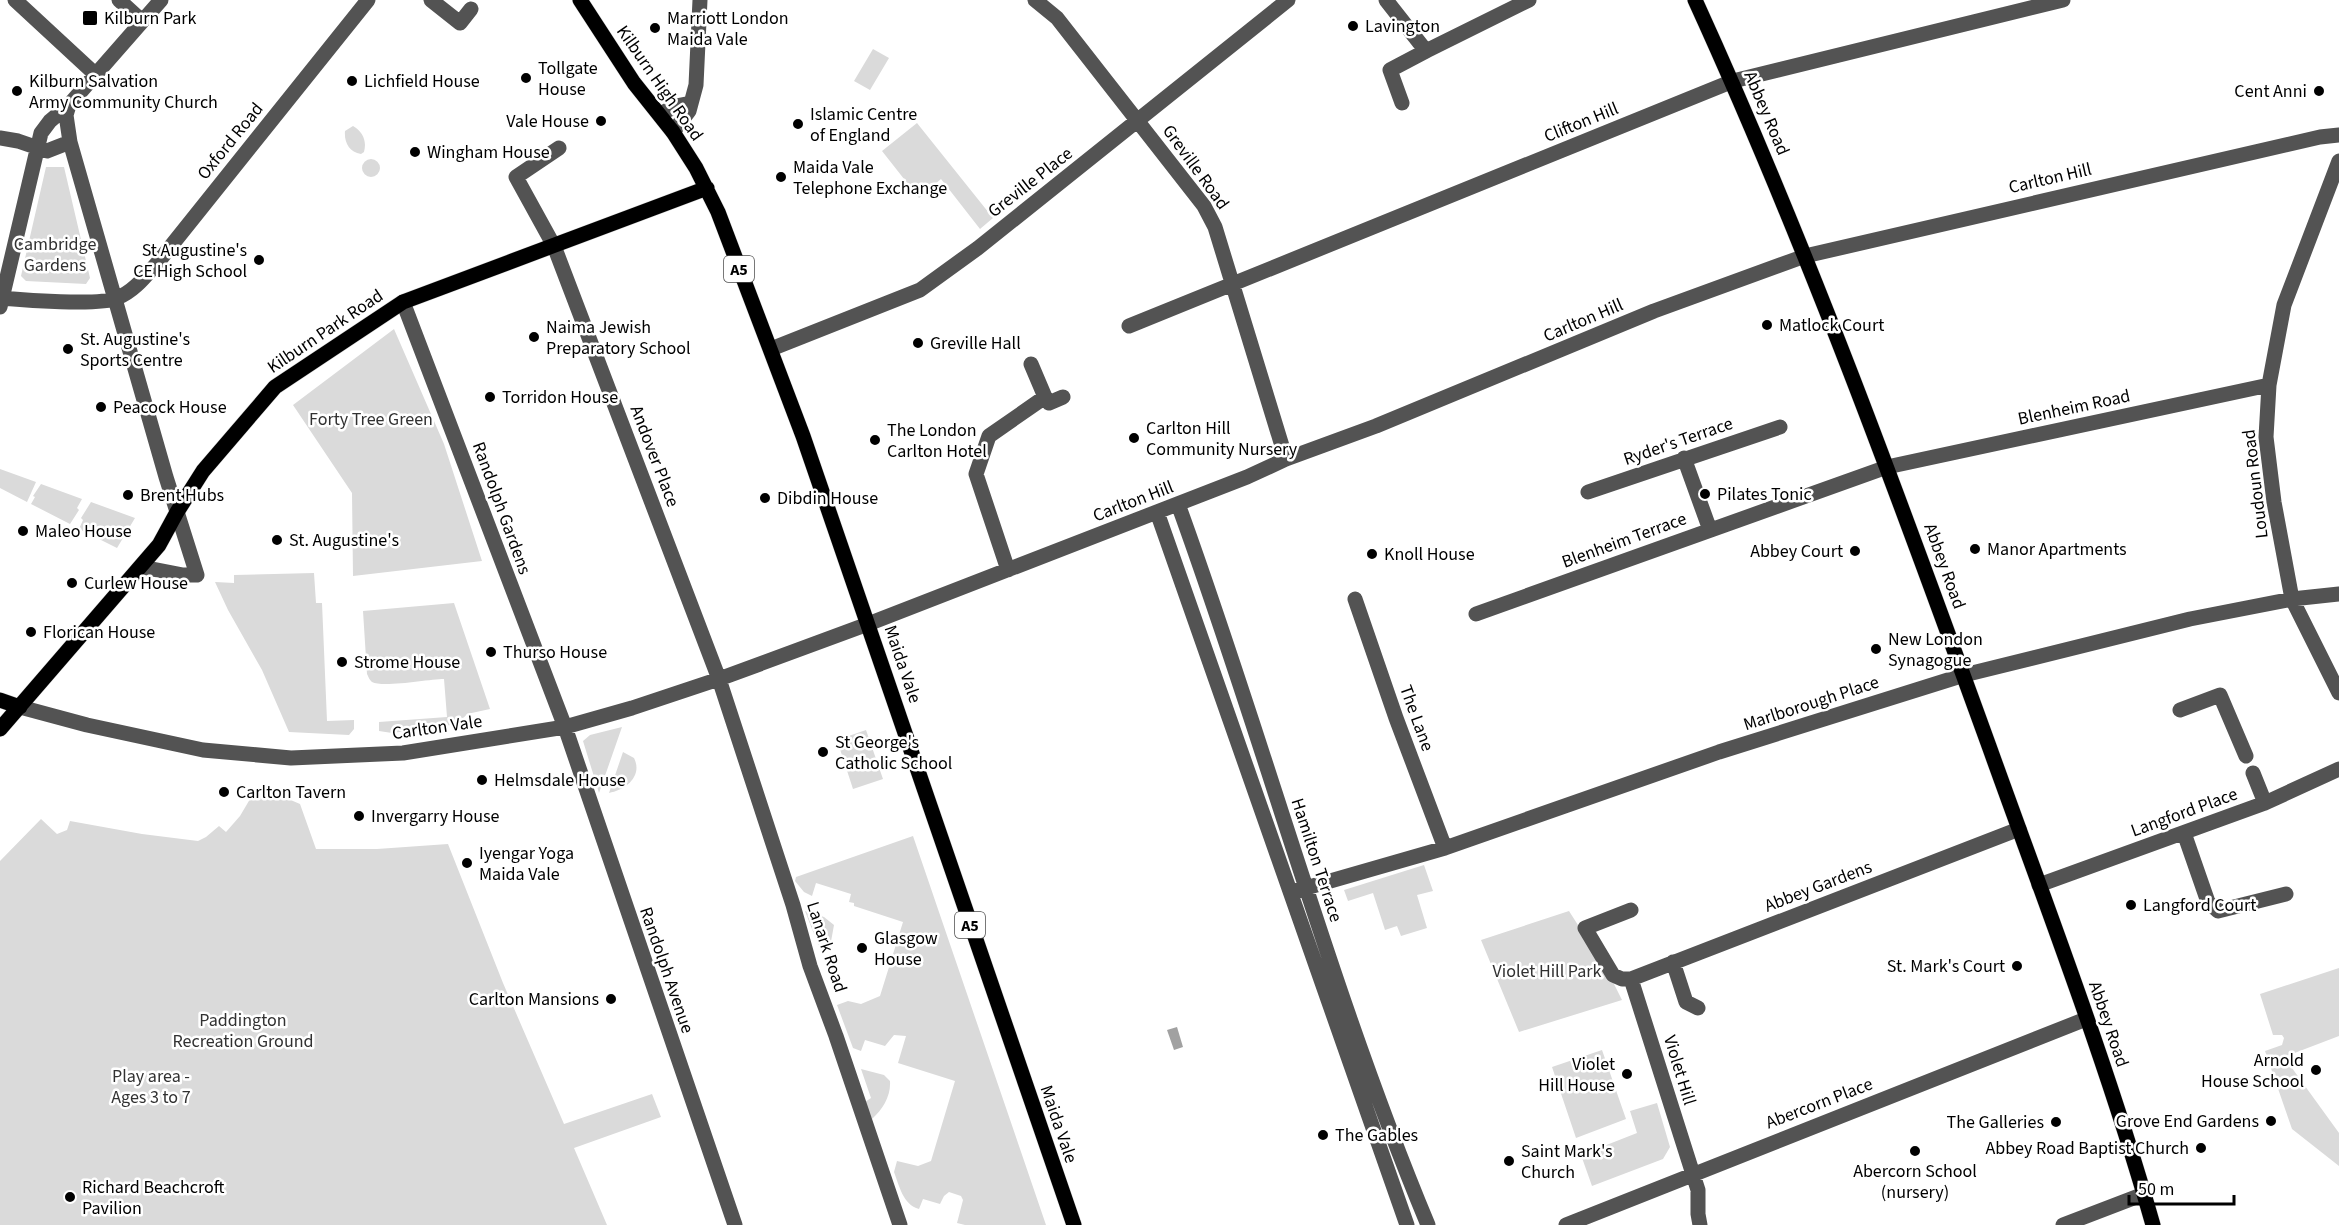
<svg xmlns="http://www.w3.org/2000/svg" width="2339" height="1225" viewBox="0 0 2339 1225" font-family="'Source Sans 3',sans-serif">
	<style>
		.green { fill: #dadada }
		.water { fill: #a1a1a1 }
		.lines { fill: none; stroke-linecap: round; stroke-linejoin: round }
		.major-casing { stroke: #dbdbdb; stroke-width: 16 }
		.minor { stroke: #535353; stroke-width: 15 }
		.major { stroke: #000; stroke-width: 15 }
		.poi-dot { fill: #000; stroke: #fff; stroke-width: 2 }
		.labels { text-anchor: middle; stroke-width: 5; stroke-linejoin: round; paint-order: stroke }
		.shield { fill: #fff; stroke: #4c4c4c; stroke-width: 1.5 }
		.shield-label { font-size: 16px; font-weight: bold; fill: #000 }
		.poi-label { font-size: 18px; fill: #000; stroke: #fff; text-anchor: start }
		.street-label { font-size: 18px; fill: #000; stroke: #fff }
		.park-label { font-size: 18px; fill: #313131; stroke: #fff }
	</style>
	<rect width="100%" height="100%" fill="#fff"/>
	<path class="green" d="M 873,49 L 889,58 L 870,90 L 854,81 Z
		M 917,123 L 993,218 L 980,229 L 941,179 L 919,198 L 882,151 Z
		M 353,126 C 363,132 367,141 364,152 L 361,154 C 349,152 344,142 345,131 Z
		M362 168a9 9 0 1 1 18 0a9 9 0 1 1-18 0Z
		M 46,167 L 64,167 L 90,278 L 86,284 L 26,281 L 21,276 Z
		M 394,329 L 444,444 L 482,561 L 353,576 L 352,493 L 293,405 Z
		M 0,469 L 36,482 L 27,502 L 0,488 Z
		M 41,484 L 82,499 L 77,508 L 79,510 L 70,524 L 31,504 L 35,497 L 33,496 Z
		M 91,502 L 135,518 L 117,548 L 79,529 L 83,520 L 81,518 Z
		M 314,573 L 316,603 L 322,603 L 327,721 L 354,720 L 354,729 L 349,735 L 289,732 L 262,670 L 228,610 L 215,582 L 234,583 L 234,575 Z
		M 454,603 L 490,709 L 467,714 L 458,724 L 392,733 L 379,731 L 379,722 L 447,717 L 444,679 C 429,679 383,688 372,682 C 369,679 369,678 367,674 L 363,611 Z
		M 622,727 L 599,793 L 583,741 L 590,735 Z
		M 866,730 L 883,779 L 853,789 L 837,740 Z
		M 623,752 L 634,758 C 643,776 626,790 609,793 Z
		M 257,793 L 279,795 L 300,804 L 316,849 L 377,849 L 448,844 L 503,983 L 564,1124 L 652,1094 L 661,1117 L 574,1148 L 607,1225 L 0,1225 L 0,861 L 41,819 L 57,834 L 67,830 L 70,821 L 142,834 L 198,841 L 206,837 L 219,826 L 226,832 L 240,816 L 253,794 Z
		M 913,836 L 1046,1225 L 965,1225 L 957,1223 L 963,1200 L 961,1196 L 949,1192 L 944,1196 L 940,1204 L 923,1199 L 919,1209 C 903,1205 899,1185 894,1172 L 897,1161 L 918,1166 L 931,1161 L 955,1081 L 898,1063 L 906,1036 L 894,1035 L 885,1046 L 865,1040 L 861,1051 L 853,1048 L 837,1005 L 848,1001 L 861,1004 L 880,996 L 903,922 L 854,906 L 854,903 L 849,902 L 851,894 L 816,883 L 812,896 L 804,892 L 795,881 L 796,877 Z
		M 1424,865 L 1433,891 L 1417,895 L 1427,928 L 1401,936 L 1397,926 L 1385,930 L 1373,893 L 1348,901 L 1344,890 Z
		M 805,911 L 824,917 L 834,925 L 830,947 L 826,950 L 819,947 Z
		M 1569,911 L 1608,972 L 1622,1000 L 1519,1032 L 1481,940 Z
		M 2339,968 L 2339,1036 L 2284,1057 L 2339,1133 L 2339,1166 L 2292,1129 L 2265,1051 L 2282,1045 L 2284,1038 L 2282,1035 L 2273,1035 L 2260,994 Z
		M 1602,1050 L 1626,1119 L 1576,1138 L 1552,1067 Z
		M 861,1069 L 884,1075 L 890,1081 C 891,1096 883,1109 872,1119 L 865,1102 L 871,1098 Z
		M 1657,1103 L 1670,1147 L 1663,1159 L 1592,1186 L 1581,1155 L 1637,1133 L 1630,1111 Z"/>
	<path class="water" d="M 1177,1027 L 1183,1047 L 1174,1050 L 1167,1030 Z"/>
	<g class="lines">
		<g class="major-casing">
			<path id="major" d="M 580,0 L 634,83 L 673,132 L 696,168 L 718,212 L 803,436 L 1074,1225
				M 1695,0 C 1806,243 1898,495 1989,746 C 2046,905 2107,1063 2153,1225
				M 0,700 L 20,707
				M 0,729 L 159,545 L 177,512 L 203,471 L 275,387 L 403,302 L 707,188"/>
		</g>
		<path class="minor" d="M 15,0 L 95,74
			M 119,0 L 142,21
			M 431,0 L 460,23 L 471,9
			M 1035,0 L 1057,18 L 1204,206 L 1215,227 L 1286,459
			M 1386,0 L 1426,51 L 1390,70 L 1402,103
			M 1426,51 L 1529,0
			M 69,105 L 66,115 L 70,142 L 166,477 L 197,575 L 183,575 L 142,567
			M 660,114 L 676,106 L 691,103
			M 673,132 L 689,111 L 696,85 L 700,0
			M 0,138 L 18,141 L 47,151 L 70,142
			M 559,148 L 516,177 L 554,246 L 719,679 L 793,905 L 810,966 L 836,1036 L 900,1225
			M 2339,161 L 2284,305 L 2269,385 L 2266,437 L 2274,502 L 2292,599 L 2339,693
			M 0,298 C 22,300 100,306 117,298 C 135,291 147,274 159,261 L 368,0
			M 403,302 L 565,727 L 735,1225
			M 0,307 L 41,133 L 50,121 L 69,105 L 161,0
			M 1129,326 L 1733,81 L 2063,0
			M 771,349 L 920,290 L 978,248 L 1288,0
			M 1031,364 L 1045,397
			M 1684,458 L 1710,530
			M 1588,492 L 1780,427
			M 1178,504 C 1265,743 1330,990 1428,1225
			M 1157,512 L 1407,1225
			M 1008,570 L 976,474 L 989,436 L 1045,397 L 1049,403 L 1063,397
			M 1355,599 L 1396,718 L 1445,848
			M 1476,614 L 1887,467 L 2269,385
			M 20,707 L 87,725 L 203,750 L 291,758 L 403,753 L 565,727 L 632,708 L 719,679 L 868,624 L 1247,477 L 1286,459 L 1376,426 L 1654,311 L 1805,256 L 2320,137 L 2339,135
			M 2180,710 L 2220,695 L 2246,756
			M 2253,773 L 2265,803
			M 2184,833 L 2208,902 L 2218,911 L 2286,894
			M 2039,885 L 2265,803 L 2339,769
			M 1292,892 L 1445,848 L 1719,752 L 1964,675 L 2190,619 L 2292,599 L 2339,594
			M 1631,910 L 1585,928 L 1613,975 L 1622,979 L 1631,979 L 2019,829
			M 1673,962 L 1686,1002 L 1698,1008
			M 1631,979 L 1698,1190 L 1698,1214 L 1700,1225
			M 1566,1225 L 2086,1019
			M 2063,1225 L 2144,1194"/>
		<use href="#major" class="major"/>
	</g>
	<g class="poi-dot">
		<rect x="82" y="10" width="16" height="16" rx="3"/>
		<circle cx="1353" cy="26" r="6"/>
		<circle cx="655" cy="28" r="6"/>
		<circle cx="526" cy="78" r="6"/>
		<circle cx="352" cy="81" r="6"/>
		<circle cx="17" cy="91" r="6"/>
		<circle cx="2319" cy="91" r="6"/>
		<circle cx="601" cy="121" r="6"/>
		<circle cx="798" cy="124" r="6"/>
		<circle cx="415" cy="152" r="6"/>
		<circle cx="781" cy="177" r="6"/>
		<circle cx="259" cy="260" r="6"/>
		<circle cx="1767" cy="325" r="6"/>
		<circle cx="534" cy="337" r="6"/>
		<circle cx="918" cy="343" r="6"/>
		<circle cx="68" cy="349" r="6"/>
		<circle cx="490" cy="397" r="6"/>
		<circle cx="101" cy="407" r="6"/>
		<circle cx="1134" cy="438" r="6"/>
		<circle cx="875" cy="440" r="6"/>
		<circle cx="1705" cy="494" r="6"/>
		<circle cx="128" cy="495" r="6"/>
		<circle cx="765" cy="498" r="6"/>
		<circle cx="23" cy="531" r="6"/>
		<circle cx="277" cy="540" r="6"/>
		<circle cx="1975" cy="549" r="6"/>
		<circle cx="1855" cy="551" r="6"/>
		<circle cx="1372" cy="554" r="6"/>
		<circle cx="72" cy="583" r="6"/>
		<circle cx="31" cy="632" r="6"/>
		<circle cx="1876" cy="649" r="6"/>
		<circle cx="491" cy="652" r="6"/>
		<circle cx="342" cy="662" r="6"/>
		<circle cx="823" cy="752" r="6"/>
		<circle cx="482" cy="780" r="6"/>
		<circle cx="224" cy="792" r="6"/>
		<circle cx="359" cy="816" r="6"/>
		<circle cx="467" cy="863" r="6"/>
		<circle cx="2131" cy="905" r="6"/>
		<circle cx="862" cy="948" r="6"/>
		<circle cx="2017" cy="966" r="6"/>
		<circle cx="611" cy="999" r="6"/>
		<circle cx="2316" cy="1070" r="6"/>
		<circle cx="1627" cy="1074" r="6"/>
		<circle cx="2271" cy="1121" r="6"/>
		<circle cx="2056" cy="1122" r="6"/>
		<circle cx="1323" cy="1135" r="6"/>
		<circle cx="2201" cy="1148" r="6"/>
		<circle cx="1915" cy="1151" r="6"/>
		<circle cx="1509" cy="1161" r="6"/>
		<circle cx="70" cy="1197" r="6"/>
	</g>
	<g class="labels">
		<g class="shield">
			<rect x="724" y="256" width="30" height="26" rx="4.5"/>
			<rect x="955" y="912" width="30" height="26" rx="4.5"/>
		</g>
		<g class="shield-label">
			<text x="739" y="275">A5</text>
			<text x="970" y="931">A5</text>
		</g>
		<g class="poi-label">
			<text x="104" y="24">Kilburn Park</text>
			<text x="667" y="24">Marriott London<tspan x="667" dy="21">Maida Vale</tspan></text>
			<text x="1365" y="32">Lavington</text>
			<text x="538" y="74">Tollgate<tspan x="538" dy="21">House</tspan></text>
			<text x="29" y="87">Kilburn Salvation<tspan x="29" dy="21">Army Community Church</tspan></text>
			<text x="364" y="87">Lichfield House</text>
			<text x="2307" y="97" text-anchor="end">Cent Anni</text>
			<text x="810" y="120">Islamic Centre<tspan x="810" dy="21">of England</tspan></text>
			<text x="589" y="127" text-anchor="end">Vale House</text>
			<text x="427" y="158">Wingham House</text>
			<text x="793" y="173">Maida Vale<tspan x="793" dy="21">Telephone Exchange</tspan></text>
			<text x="247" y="256" text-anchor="end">St Augustine's<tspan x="247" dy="21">CE High School</tspan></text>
			<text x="1779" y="331">Matlock Court</text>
			<text x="546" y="333">Naima Jewish<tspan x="546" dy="21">Preparatory School</tspan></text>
			<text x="80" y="345">St. Augustine's<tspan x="80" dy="21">Sports Centre</tspan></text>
			<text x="930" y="349">Greville Hall</text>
			<text x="502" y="403">Torridon House</text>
			<text x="113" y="413">Peacock House</text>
			<text x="1146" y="434">Carlton Hill<tspan x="1146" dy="21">Community Nursery</tspan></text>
			<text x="887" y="436">The London<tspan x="887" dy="21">Carlton Hotel</tspan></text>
			<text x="1717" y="500">Pilates Tonic</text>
			<text x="140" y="501">Brent Hubs</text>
			<text x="777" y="504">Dibdin House</text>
			<text x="35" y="537">Maleo House</text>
			<text x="289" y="546">St. Augustine's</text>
			<text x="1987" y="555">Manor Apartments</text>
			<text x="1843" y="557" text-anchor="end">Abbey Court</text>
			<text x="1384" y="560">Knoll House</text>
			<text x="84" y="589">Curlew House</text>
			<text x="43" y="638">Florican House</text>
			<text x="1888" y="645">New London<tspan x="1888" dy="21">Synagogue</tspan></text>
			<text x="503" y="658">Thurso House</text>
			<text x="354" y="668">Strome House</text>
			<text x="835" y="748">St George's<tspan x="835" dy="21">Catholic School</tspan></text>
			<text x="494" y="786">Helmsdale House</text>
			<text x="236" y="798">Carlton Tavern</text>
			<text x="371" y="822">Invergarry House</text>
			<text x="479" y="859">Iyengar Yoga<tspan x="479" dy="21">Maida Vale</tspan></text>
			<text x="2143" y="911">Langford Court</text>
			<text x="874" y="944">Glasgow<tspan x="874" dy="21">House</tspan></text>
			<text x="2005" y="972" text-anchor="end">St. Mark's Court</text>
			<text x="599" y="1005" text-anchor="end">Carlton Mansions</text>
			<text x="2304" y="1066" text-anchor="end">Arnold<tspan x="2304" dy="21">House School</tspan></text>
			<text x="1615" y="1070" text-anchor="end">Violet<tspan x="1615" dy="21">Hill House</tspan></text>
			<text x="2259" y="1127" text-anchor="end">Grove End Gardens</text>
			<text x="2044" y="1128" text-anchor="end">The Galleries</text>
			<text x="1335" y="1141">The Gables</text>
			<text x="2189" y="1154" text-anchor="end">Abbey Road Baptist Church</text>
			<text x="1521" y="1157">Saint Mark's<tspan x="1521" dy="21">Church</tspan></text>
			<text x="1915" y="1177" text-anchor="middle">Abercorn School<tspan x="1915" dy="21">(nursery)</tspan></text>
			<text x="82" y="1193">Richard Beachcroft<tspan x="82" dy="21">Pavilion</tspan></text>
		</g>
		<g class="street-label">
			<text transform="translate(660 83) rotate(55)" y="6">Kilburn High Road</text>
			<text transform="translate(1767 113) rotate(67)" y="6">Abbey Road</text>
			<text transform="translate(1581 122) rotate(-22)" y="6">Clifton Hill</text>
			<text transform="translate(230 141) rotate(-51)" y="6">Oxford Road</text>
			<text transform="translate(1196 167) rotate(54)" y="6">Greville Road</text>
			<text transform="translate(2050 178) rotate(-13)" y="6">Carlton Hill</text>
			<text transform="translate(1030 182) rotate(-38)" y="6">Greville Place</text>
			<text transform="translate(1583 320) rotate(-23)" y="6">Carlton Hill</text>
			<text transform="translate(325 331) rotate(-34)" y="6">Kilburn Park Road</text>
			<text transform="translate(2074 407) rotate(-12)" y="6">Blenheim Road</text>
			<text transform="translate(1678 441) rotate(-19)" y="6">Ryder's Terrace</text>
			<text transform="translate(655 456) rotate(69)" y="6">Andover Place</text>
			<text transform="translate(2255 484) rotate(-97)" y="6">Loudoun Road</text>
			<text transform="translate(1133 501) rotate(-21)" y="6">Carlton Hill</text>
			<text transform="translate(502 508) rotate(70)" y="6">Randolph Gardens</text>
			<text transform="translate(1624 540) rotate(-20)" y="6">Blenheim Terrace</text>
			<text transform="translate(1945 566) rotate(70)" y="6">Abbey Road</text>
			<text transform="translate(903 664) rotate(71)" y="6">Maida Vale</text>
			<text transform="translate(1811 703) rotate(-18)" y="6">Marlborough Place</text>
			<text transform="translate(1417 718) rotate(70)" y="6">The Lane</text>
			<text transform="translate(437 727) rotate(-8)" y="6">Carlton Vale</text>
			<text transform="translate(2184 812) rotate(-20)" y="6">Langford Place</text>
			<text transform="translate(1317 860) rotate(72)" y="6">Hamilton Terrace</text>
			<text transform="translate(1818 886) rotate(-21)" y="6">Abbey Gardens</text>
			<text transform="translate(827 947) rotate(72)" y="6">Lanark Road</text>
			<text transform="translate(667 970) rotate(71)" y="6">Randolph Avenue</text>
			<text transform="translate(2109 1024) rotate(71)" y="6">Abbey Road</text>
			<text transform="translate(1680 1070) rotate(73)" y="6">Violet Hill</text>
			<text transform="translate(1819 1103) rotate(-21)" y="6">Abercorn Place</text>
			<text transform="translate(1059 1124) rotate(71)" y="6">Maida Vale</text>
		</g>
		<g class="park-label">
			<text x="55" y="250">Cambridge<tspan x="55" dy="21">Gardens</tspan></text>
			<text x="371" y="425">Forty Tree Green</text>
			<text x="1547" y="977">Violet Hill Park</text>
			<text x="243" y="1026">Paddington<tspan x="243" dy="21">Recreation Ground</tspan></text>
			<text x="151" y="1082">Play area -<tspan x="151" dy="21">Ages 3 to 7</tspan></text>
		</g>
	</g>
	<path d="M2129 1195v9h105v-9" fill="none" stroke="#000000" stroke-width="3"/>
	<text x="2138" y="1195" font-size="18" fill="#000000" stroke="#ffffff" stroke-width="4.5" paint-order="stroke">50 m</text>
</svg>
